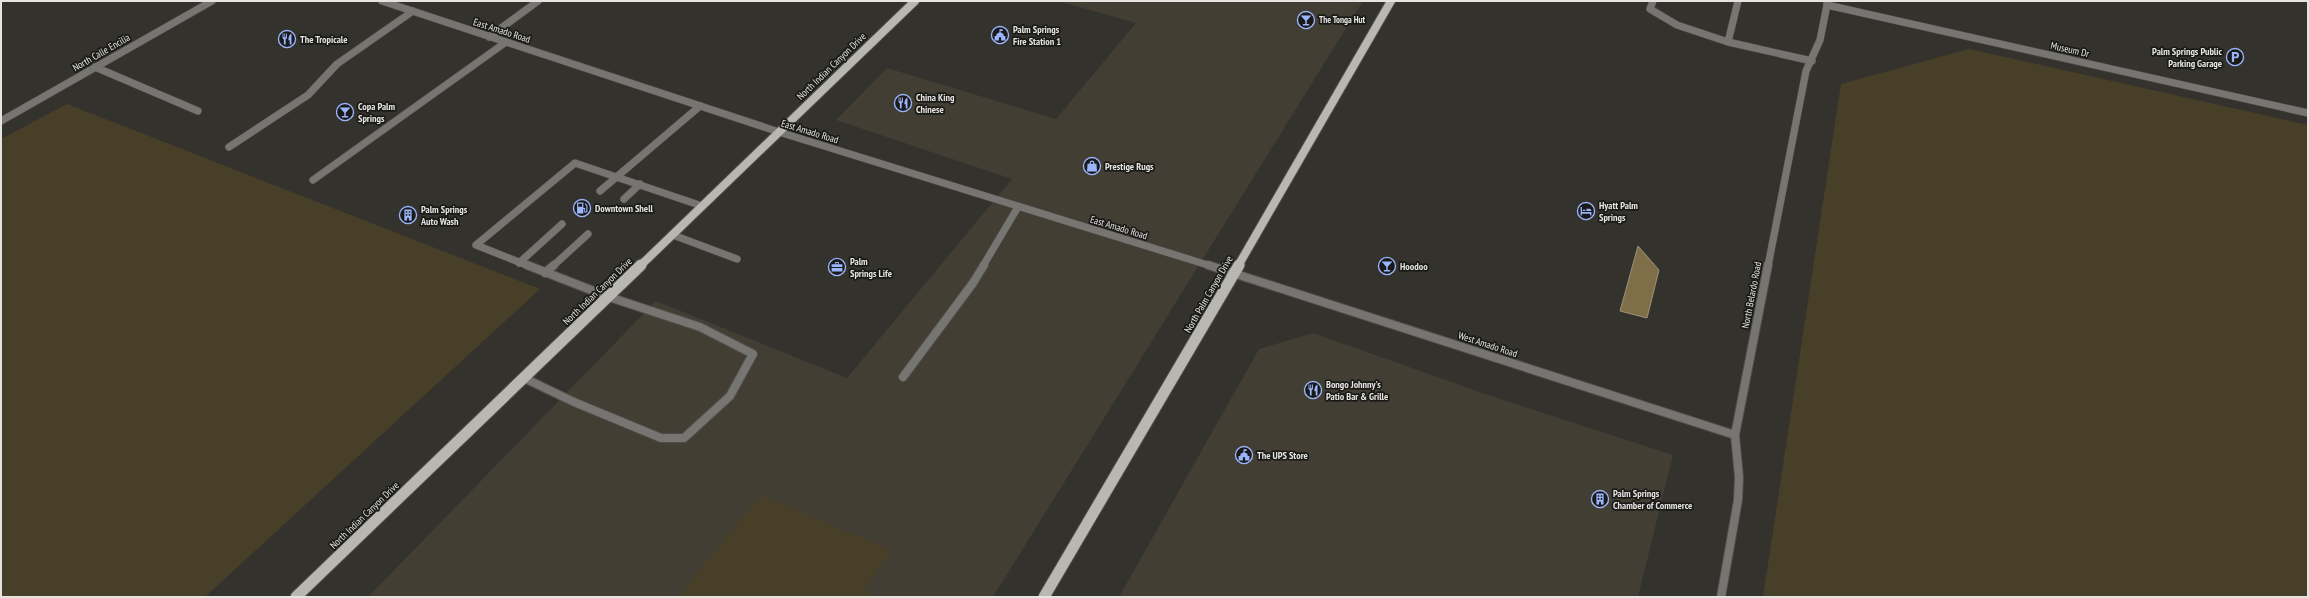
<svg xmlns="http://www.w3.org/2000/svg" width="2309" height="598" viewBox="0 0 2309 598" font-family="'PT Sans Narrow',sans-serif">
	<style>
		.built { fill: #433e34 }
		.green { fill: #483f28 }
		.water { fill: #7e6f49; stroke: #9d9277 }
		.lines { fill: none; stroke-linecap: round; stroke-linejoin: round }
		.service-far1-casing { stroke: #504e4a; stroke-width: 8 }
		.service-casing { stroke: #504e4a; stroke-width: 10 }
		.minor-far1-casing { stroke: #504e4a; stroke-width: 8 }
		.minor-casing { stroke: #504e4a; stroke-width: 10 }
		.tertiary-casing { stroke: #504e4a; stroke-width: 8 }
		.primary-far1-casing { stroke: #504e4a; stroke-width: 10 }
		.primary-casing { stroke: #504e4a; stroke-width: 13 }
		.service-far1 { stroke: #767572; stroke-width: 7 }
		.service { stroke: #767572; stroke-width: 8 }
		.minor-far1 { stroke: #767572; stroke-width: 7 }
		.minor { stroke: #767572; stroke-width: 8 }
		.tertiary { stroke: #767572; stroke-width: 7 }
		.primary-far1 { stroke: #b9b7b2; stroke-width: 8 }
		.primary { stroke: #b9b7b2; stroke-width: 11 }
		.labels { text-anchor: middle; stroke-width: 3.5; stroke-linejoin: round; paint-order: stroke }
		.far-poi-label { font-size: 9px; font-weight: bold; fill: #e5e4e1; stroke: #1a1a18; text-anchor: start }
		.poi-label { font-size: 10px; font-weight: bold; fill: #e5e4e1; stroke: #1a1a18; text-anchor: start }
		.street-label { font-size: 10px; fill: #e5e4e1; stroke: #1a1a18 }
	</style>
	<rect width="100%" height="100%" fill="#34322d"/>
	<path class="built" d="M 1058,1 L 1363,1 L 993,597 L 368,597 L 656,301 L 847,378 L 1012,179 L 836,120 L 887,68 L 1056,119 L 1136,23 Z
		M 1313,333 L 1491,396 L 1673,455 L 1638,597 L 1119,597 L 1259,349 Z"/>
	<path class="green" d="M 1969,49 L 2308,125 L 2308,597 L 1763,597 L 1841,84 Z
		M 67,104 L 540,289 L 205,597 L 1,597 L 1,139 Z
		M 763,496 L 891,550 L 863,591 L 876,597 L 678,597 L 758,499 Z"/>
	<path class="water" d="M 1638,246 L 1659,270 L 1647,318 L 1620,311 Z"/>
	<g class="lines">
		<g class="service-far1-casing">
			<path id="service-far1" d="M 1653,1 L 1650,9 L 1677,25 L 1728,42
				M 1738,1 L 1728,42 L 1812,61
				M 489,37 L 538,1
				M 95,67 L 198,111
				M 229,147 L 308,95 L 337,64 L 413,11
				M 313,180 L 506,42
				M 600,191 L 700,106
				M 624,199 L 640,184
				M 673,235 L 737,259
				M 519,263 L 562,224
				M 529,266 L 476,245 L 575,163 L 702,206
				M 553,266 L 588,234
				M 983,266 L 1018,207"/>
		</g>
		<g class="service-casing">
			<path id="service" d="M 545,273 L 554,265
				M 903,377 L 973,283 L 984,265
				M 524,378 L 574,402 L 661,438 L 684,438 L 730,396 L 753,354 L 700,327 L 609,297 L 527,265"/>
		</g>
		<g class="minor-far1-casing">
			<path id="minor-far1" d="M 382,1 L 779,132 L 1211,266
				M 1,121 L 212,1
				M 1768,266 L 1806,71 L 1820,40 L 1827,5 L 2308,113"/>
		</g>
		<g class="minor-casing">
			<path id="minor" d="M 1208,265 L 1735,435
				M 1721,597 L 1738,500 L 1739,477 L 1735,435 L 1768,265"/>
		</g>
		<g class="tertiary-casing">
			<path id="tertiary" d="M 1827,1 L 1827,5"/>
		</g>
		<g class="primary-far1-casing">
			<path id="primary-far1" d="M 640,266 L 915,1
				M 1238,266 L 1391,1"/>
		</g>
		<g class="primary-casing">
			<path id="primary" d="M 296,597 L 641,265
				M 1044,597 L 1239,265"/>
		</g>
		<use href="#service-far1" class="service-far1"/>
		<use href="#service" class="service"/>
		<use href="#minor-far1" class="minor-far1"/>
		<use href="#minor" class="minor"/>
		<use href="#tertiary" class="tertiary"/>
		<use href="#primary-far1" class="primary-far1"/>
		<use href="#primary" class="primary"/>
	</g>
	<defs>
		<g id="bar-ring" transform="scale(0.9)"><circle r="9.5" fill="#1a1a18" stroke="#9bb5fd" stroke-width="1.5"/><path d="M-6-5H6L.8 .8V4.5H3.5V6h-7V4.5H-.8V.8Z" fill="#9bb5fd"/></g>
		<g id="civic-ring" transform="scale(0.9)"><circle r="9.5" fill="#1a1a18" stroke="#9bb5fd" stroke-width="1.5"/><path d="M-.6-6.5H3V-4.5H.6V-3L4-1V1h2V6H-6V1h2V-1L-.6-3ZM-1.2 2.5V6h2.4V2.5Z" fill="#9bb5fd"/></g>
		<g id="restaurant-ring" transform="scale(0.9)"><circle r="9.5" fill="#1a1a18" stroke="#9bb5fd" stroke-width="1.5"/><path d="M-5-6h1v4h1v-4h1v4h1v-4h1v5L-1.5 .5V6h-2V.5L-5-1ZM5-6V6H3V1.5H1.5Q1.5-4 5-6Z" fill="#9bb5fd"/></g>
		<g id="parking-ring" transform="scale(0.9)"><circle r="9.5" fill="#1a1a18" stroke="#9bb5fd" stroke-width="1.5"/><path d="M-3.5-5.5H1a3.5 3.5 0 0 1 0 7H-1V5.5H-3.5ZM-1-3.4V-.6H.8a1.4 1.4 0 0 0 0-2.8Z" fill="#9bb5fd"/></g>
		<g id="shop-ring" transform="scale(0.9)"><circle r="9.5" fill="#1a1a18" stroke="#9bb5fd" stroke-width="1.5"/><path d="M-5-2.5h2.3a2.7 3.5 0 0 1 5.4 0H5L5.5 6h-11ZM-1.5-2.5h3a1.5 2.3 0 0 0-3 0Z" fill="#9bb5fd"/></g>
		<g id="fuel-ring" transform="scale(0.9)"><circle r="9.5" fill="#1a1a18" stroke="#9bb5fd" stroke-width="1.5"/><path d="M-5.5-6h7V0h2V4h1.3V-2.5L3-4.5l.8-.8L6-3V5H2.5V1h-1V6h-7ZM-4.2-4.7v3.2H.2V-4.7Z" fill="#9bb5fd"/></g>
		<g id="hotel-ring" transform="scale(0.9)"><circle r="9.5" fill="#1a1a18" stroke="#9bb5fd" stroke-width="1.5"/><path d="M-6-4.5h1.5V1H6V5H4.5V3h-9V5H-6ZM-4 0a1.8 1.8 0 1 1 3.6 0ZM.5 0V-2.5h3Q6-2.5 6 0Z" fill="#9bb5fd"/></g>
		<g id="building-ring" transform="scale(0.9)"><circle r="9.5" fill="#1a1a18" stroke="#9bb5fd" stroke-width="1.5"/><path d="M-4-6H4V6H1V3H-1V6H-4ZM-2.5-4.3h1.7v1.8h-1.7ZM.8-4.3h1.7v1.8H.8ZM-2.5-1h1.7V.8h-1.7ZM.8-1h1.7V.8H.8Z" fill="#9bb5fd"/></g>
		<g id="office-ring" transform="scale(0.9)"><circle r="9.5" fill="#1a1a18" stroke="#9bb5fd" stroke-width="1.5"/><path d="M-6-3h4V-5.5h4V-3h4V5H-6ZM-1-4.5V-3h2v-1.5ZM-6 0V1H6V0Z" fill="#9bb5fd"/></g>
	</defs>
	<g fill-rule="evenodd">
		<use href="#bar-ring" x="1306" y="20"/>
		<use href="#civic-ring" x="1000" y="35"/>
		<use href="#restaurant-ring" x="287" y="39"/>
		<use href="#parking-ring" x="2235" y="57"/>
		<use href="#restaurant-ring" x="903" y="103"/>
		<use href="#bar-ring" x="345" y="112"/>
		<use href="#shop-ring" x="1092" y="166"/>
		<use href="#fuel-ring" x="582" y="208"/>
		<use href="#hotel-ring" x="1586" y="211"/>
		<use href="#building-ring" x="408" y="215"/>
		<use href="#bar-ring" x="1387" y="266"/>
		<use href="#office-ring" x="837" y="267"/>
		<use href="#restaurant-ring" x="1313" y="390"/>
		<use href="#civic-ring" x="1244" y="455"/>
		<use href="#building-ring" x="1600" y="499"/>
	</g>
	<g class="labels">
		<g class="far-poi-label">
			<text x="1319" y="23">The Tonga Hut</text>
		</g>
		<g class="poi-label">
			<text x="1013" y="33">Palm Springs<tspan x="1013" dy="12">Fire Station 1</tspan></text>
			<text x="300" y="43">The Tropicale</text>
			<text x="2222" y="55" text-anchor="end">Palm Springs Public<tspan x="2222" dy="12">Parking Garage</tspan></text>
			<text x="916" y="101">China King<tspan x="916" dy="12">Chinese</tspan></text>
			<text x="358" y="110">Copa Palm<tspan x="358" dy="12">Springs</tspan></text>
			<text x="1105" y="170">Prestige Rugs</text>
			<text x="1599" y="209">Hyatt Palm<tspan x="1599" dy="12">Springs</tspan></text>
			<text x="595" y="212">Downtown Shell</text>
			<text x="421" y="213">Palm Springs<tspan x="421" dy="12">Auto Wash</tspan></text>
			<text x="850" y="265">Palm<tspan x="850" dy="12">Springs Life</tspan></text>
			<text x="1400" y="270">Hoodoo</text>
			<text x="1326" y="388">Bongo Johnny's<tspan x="1326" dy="12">Patio Bar &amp; Grille</tspan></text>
			<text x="1257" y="459">The UPS Store</text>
			<text x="1613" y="497">Palm Springs<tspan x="1613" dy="12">Chamber of Commerce</tspan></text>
		</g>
		<g class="street-label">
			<text transform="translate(502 30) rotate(18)" y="4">East Amado Road</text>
			<text transform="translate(2070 49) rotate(13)" y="4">Museum Dr</text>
			<text transform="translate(101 52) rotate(-30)" y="4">North Calle Encilia</text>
			<text transform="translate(831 66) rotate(-44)" y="4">North Indian Canyon Drive</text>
			<text transform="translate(810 131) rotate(17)" y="4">East Amado Road</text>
			<text transform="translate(1119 227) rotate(17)" y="4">East Amado Road</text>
			<text transform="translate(597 291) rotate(-44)" y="4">North Indian Canyon Drive</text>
			<text transform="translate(1208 294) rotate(-60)" y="4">North Palm Canyon Drive</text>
			<text transform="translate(1751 295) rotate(-79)" y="4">North Belardo Road</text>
			<text transform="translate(1488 344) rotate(18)" y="4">West Amado Road</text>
			<text transform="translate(364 515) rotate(-44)" y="4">North Indian Canyon Drive</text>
		</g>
	</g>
	<rect width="2309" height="598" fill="none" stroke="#e5e4e1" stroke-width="4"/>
</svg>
